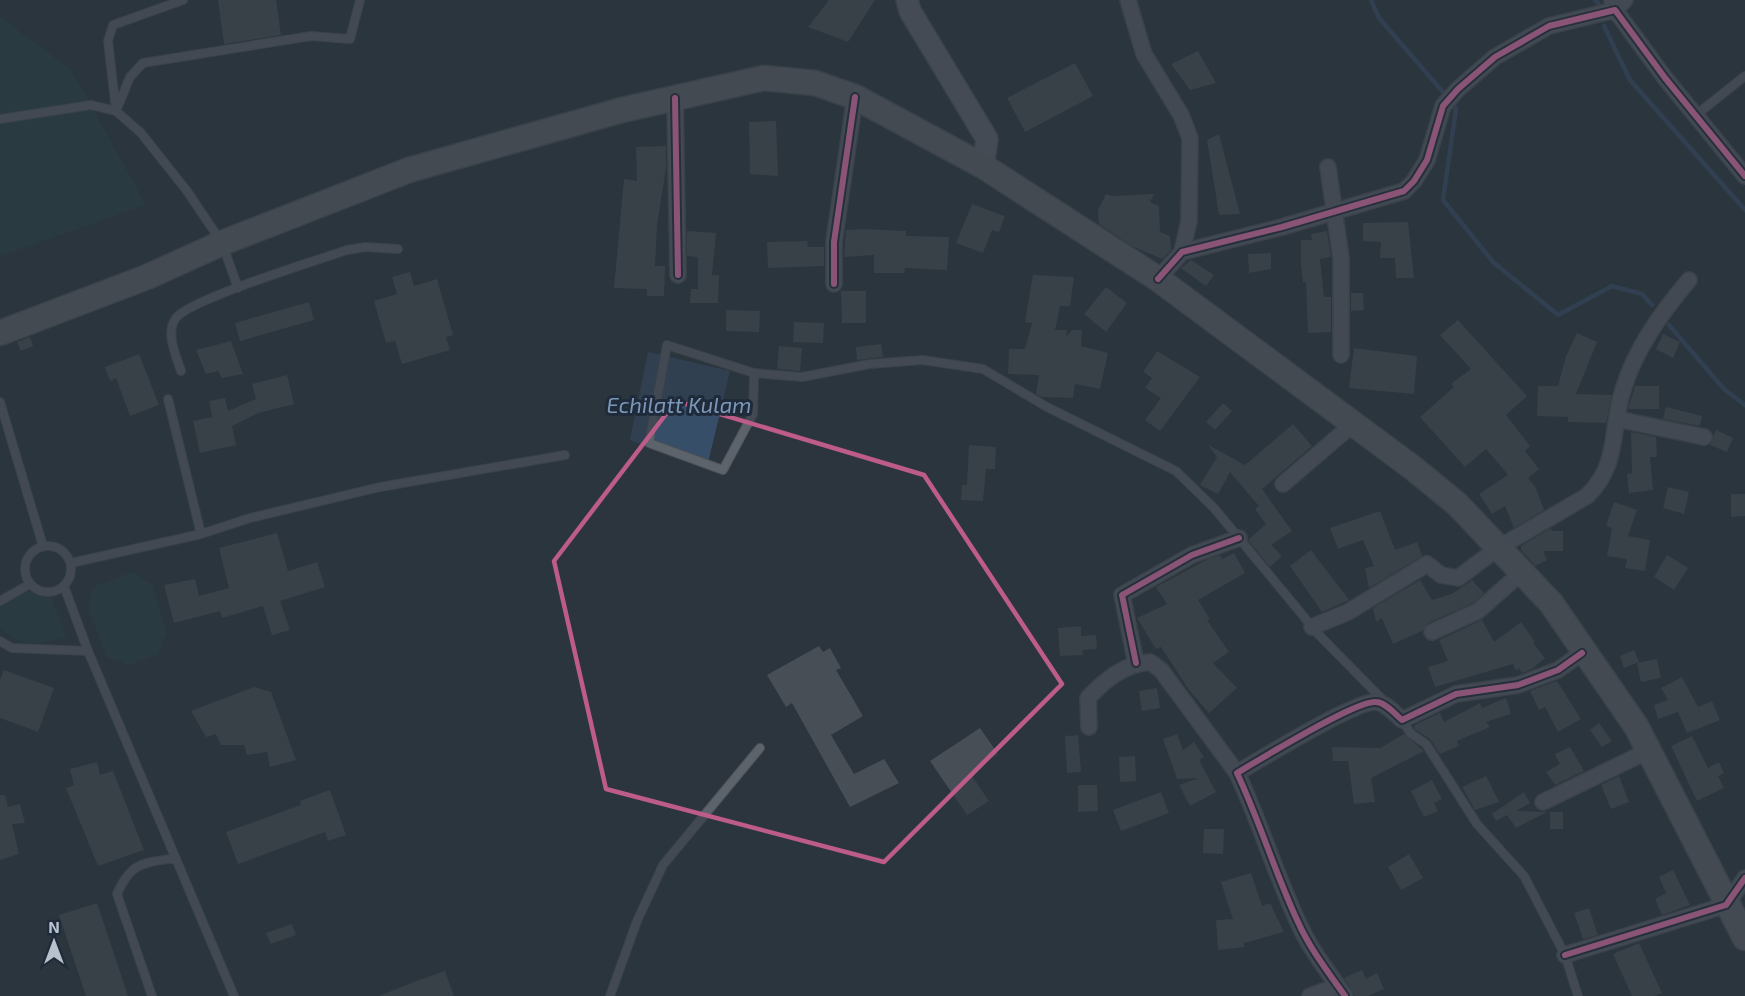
<svg xmlns="http://www.w3.org/2000/svg" width="1745" height="996" viewBox="0 0 1745 996" font-family="'Exo 2',sans-serif">
	<style>
		.green { fill: #294145 }
		.water { fill: #374e69 }
		.lines { fill: none; stroke-linecap: round; stroke-linejoin: round }
		.stream { stroke: #374e69; stroke-width: 4.5 }
		.building { fill: #474e56 }
		.lane-casing { stroke: #4b5158; stroke-width: 10 }
		.street-casing { stroke: #4b5158; stroke-width: 18 }
		.secondary-casing { stroke: #4b5158; stroke-width: 24 }
		.primary-casing { stroke: #4b515a; stroke-width: 27 }
		.lane { stroke: #5d636b; stroke-width: 8 }
		.street { stroke: #5d636b; stroke-width: 15 }
		.secondary { stroke: #626770; stroke-width: 21 }
		.primary { stroke: #60656c; stroke-width: 24 }
		.cycleway-casing { stroke: #1f2b3a; stroke-width: 10 }
		.cycleway { stroke: #fd7abc; stroke-width: 6 }
		.marked { fill: none; stroke: #be5c89; stroke-width: 4.5; stroke-linejoin: round }
		.labels { text-anchor: middle; stroke-width: 6; stroke-linejoin: round; paint-order: stroke }
		.water-label { font-size: 22px; font-style: italic; fill: #7d98b7; stroke: #1f2b3a }
	</style>
	<rect width="100%" height="100%" fill="#2c353e"/>
	<path class="green" d="M 0,17 L 71,70 L 146,205 L 0,256 Z
		M 132,572 L 152,585 L 167,632 L 157,655 L 129,665 L 107,657 L 88,608 L 93,587 Z
		M 27,591 L 51,597 L 66,637 C 39,645 21,649 0,627 L 0,605 Z"/>
	<path class="water" d="M 648,352 L 730,371 L 707,467 L 630,440 Z"/>
	<g class="lines">
		<path class="stream" d="M 1371,0 L 1379,18 L 1442,91
			M 1595,0 L 1598,3
			M 1604,26 L 1630,80 L 1745,210
			M 1454,105 L 1456,109 L 1443,200 L 1493,262 L 1558,315 L 1612,286 L 1642,294 L 1652,305
			M 1669,325 L 1724,389 L 1745,405"/>
	</g>
	<path class="building" d="M 218,0 L 276,0 L 281,35 L 224,44 Z
		M 829,0 L 875,0 L 848,42 L 808,27 Z
		M 1198,51 L 1216,83 L 1190,90 L 1171,64 Z
		M 1075,63 L 1093,96 L 1025,132 L 1007,98 Z
		M 776,121 L 778,176 L 750,174 L 749,122 Z
		M 1219,134 L 1240,214 L 1219,215 L 1207,140 Z
		M 666,146 L 666,168 L 657,225 L 655,266 L 665,266 L 664,296 L 647,296 L 647,289 L 614,288 L 624,179 L 637,181 L 636,147 Z
		M 1106,194 L 1112,196 L 1154,194 L 1150,202 L 1159,206 L 1160,232 L 1170,236 L 1171,250 L 1162,259 L 1132,246 L 1099,224 L 1098,210 Z
		M 972,204 L 1005,216 L 999,232 L 992,230 L 983,253 L 956,243 Z
		M 1408,222 L 1414,278 L 1396,278 L 1395,258 L 1380,258 L 1381,242 L 1363,241 L 1363,223 Z
		M 866,229 L 906,231 L 906,236 L 949,237 L 947,270 L 905,268 L 904,273 L 874,273 L 874,255 L 844,257 L 846,230 Z
		M 687,231 L 716,233 L 712,275 L 719,275 L 718,303 L 690,303 L 691,289 L 698,289 L 698,257 L 687,256 Z
		M 1327,231 L 1331,257 L 1320,259 L 1324,297 L 1331,297 L 1331,332 L 1308,333 L 1306,282 L 1303,282 L 1301,264 L 1301,240 L 1312,240 L 1311,234 Z
		M 807,241 L 808,247 L 824,247 L 824,266 L 768,268 L 767,242 Z
		M 1271,253 L 1271,269 L 1249,273 L 1248,254 Z
		M 1191,260 L 1214,275 L 1206,286 L 1181,268 Z
		M 410,272 L 414,286 L 437,279 L 453,335 L 446,337 L 450,350 L 402,364 L 395,341 L 386,343 L 374,301 L 397,294 L 392,277 Z
		M 1033,275 L 1074,277 L 1070,306 L 1060,306 L 1055,330 L 1067,330 L 1066,337 L 1072,330 L 1082,330 L 1081,346 L 1108,353 L 1100,389 L 1075,384 L 1073,398 L 1042,397 L 1036,394 L 1039,375 L 1008,374 L 1009,349 L 1025,349 L 1032,323 L 1025,322 Z
		M 1106,287 L 1127,303 L 1106,332 L 1084,314 Z
		M 841,291 L 866,291 L 866,323 L 842,323 Z
		M 1351,293 L 1363,293 L 1364,310 L 1351,311 Z
		M 309,302 L 314,320 L 240,341 L 235,323 Z
		M 726,310 L 760,311 L 759,332 L 726,331 Z
		M 1458,320 L 1527,396 L 1506,415 L 1530,446 L 1525,451 L 1539,469 L 1528,478 L 1536,488 L 1544,510 L 1514,528 L 1505,506 L 1492,514 L 1479,494 L 1508,475 L 1499,464 L 1486,449 L 1465,467 L 1420,417 L 1454,387 L 1451,384 L 1471,369 L 1440,335 Z
		M 794,322 L 824,323 L 823,343 L 793,342 Z
		M 1577,333 L 1597,342 L 1576,394 L 1612,395 L 1606,423 L 1568,422 L 1568,417 L 1537,416 L 1538,386 L 1558,386 L 1566,356 Z
		M 1663,334 L 1680,342 L 1673,358 L 1656,349 Z
		M 30,337 L 33,346 L 21,351 L 17,342 Z
		M 231,341 L 243,374 L 222,378 L 218,371 L 206,374 L 196,350 Z
		M 881,344 L 883,357 L 857,360 L 856,347 Z
		M 779,346 L 802,348 L 800,371 L 777,369 Z
		M 1354,348 L 1417,356 L 1414,394 L 1349,388 Z
		M 1157,351 L 1200,377 L 1160,431 L 1145,420 L 1161,398 L 1145,388 L 1152,378 L 1143,372 Z
		M 139,354 L 159,405 L 130,416 L 116,378 L 110,381 L 105,367 Z
		M 287,375 L 294,404 L 258,413 L 232,426 L 236,445 L 200,453 L 193,421 L 212,417 L 209,401 L 225,398 L 228,411 L 256,399 L 252,384 Z
		M 1635,386 L 1659,386 L 1659,409 L 1628,409 Z
		M 1223,403 L 1232,411 L 1215,430 L 1206,422 Z
		M 1666,407 L 1702,416 L 1700,426 L 1663,419 Z
		M 1293,424 L 1312,446 L 1262,489 L 1292,531 L 1271,545 L 1282,556 L 1270,567 L 1248,540 L 1266,524 L 1255,509 L 1259,506 L 1230,472 L 1218,494 L 1200,485 L 1217,457 L 1208,445 L 1245,465 Z
		M 1716,430 L 1733,438 L 1727,452 L 1710,445 Z
		M 1631,432 L 1656,437 L 1657,457 L 1650,457 L 1653,490 L 1629,493 L 1627,474 L 1632,473 Z
		M 969,445 L 996,447 L 995,469 L 986,469 L 983,501 L 961,500 L 962,485 L 967,485 Z
		M 1668,487 L 1689,492 L 1684,514 L 1663,508 Z
		M 1731,494 L 1745,494 L 1745,516 L 1731,517 Z
		M 1614,502 L 1637,510 L 1628,536 L 1650,540 L 1645,571 L 1625,568 L 1627,559 L 1607,556 L 1612,528 L 1606,526 Z
		M 1380,511 L 1395,550 L 1417,542 L 1422,556 L 1369,588 L 1365,568 L 1374,566 L 1363,540 L 1338,549 L 1330,528 Z
		M 1551,528 L 1552,531 L 1563,531 L 1563,551 L 1543,551 L 1547,560 L 1535,566 L 1521,550 L 1521,546 Z
		M 277,533 L 288,571 L 317,562 L 325,587 L 280,601 L 290,630 L 272,635 L 263,606 L 222,618 L 220,611 L 174,623 L 164,585 L 195,579 L 199,596 L 229,588 L 219,548 Z
		M 1311,550 L 1349,600 L 1322,612 L 1290,566 Z
		M 1234,553 L 1245,573 L 1198,600 L 1210,619 L 1207,620 L 1229,652 L 1213,663 L 1237,688 L 1209,713 L 1189,690 L 1161,647 L 1156,649 L 1137,618 L 1167,604 L 1156,587 L 1208,559 L 1220,555 L 1222,559 Z
		M 1667,555 L 1688,568 L 1674,590 L 1654,577 Z
		M 1420,580 L 1432,600 L 1452,594 L 1472,580 L 1484,593 L 1473,603 L 1428,623 L 1422,631 L 1393,644 L 1382,618 L 1376,622 L 1373,608 Z
		M 1482,620 L 1494,642 L 1521,622 L 1535,642 L 1533,643 L 1545,658 L 1532,669 L 1522,673 L 1519,668 L 1516,671 L 1513,664 L 1435,687 L 1428,667 L 1448,661 L 1439,640 Z
		M 1081,626 L 1081,636 L 1096,635 L 1097,649 L 1082,650 L 1083,655 L 1060,656 L 1058,628 Z
		M 819,646 L 823,652 L 830,648 L 841,668 L 836,670 L 863,716 L 831,735 L 854,774 L 884,759 L 899,783 L 850,807 L 792,703 L 786,707 L 767,675 Z
		M 1634,650 L 1639,662 L 1624,668 L 1620,656 Z
		M 1657,659 L 1661,678 L 1641,682 L 1637,663 Z
		M 4,670 L 54,688 L 38,732 L 0,718 L 0,680 Z
		M 1682,677 L 1698,707 L 1712,701 L 1720,720 L 1687,733 L 1678,712 L 1658,719 L 1654,705 L 1668,700 L 1661,688 Z
		M 1557,681 L 1581,719 L 1558,732 L 1545,707 L 1539,710 L 1530,691 Z
		M 254,687 L 271,692 L 296,760 L 270,767 L 267,752 L 247,755 L 244,745 L 221,745 L 216,734 L 206,737 L 191,711 Z
		M 1157,688 L 1160,708 L 1142,711 L 1139,691 Z
		M 1506,698 L 1511,714 L 1486,722 L 1490,727 L 1457,741 L 1459,746 L 1440,754 L 1430,739 L 1414,729 L 1415,725 L 1440,713 L 1444,722 L 1480,703 L 1482,708 Z
		M 1599,723 L 1612,741 L 1602,747 L 1590,730 Z
		M 980,728 L 998,754 L 970,773 L 989,801 L 967,815 L 930,761 Z
		M 1177,734 L 1183,750 L 1194,742 L 1204,757 L 1199,760 L 1216,792 L 1190,806 L 1179,785 L 1199,778 L 1177,779 L 1163,739 Z
		M 1404,734 L 1424,751 L 1371,778 L 1375,802 L 1354,804 L 1348,761 L 1333,761 L 1332,747 L 1380,748 Z
		M 1078,735 L 1081,772 L 1067,773 L 1065,736 Z
		M 1692,736 L 1708,768 L 1719,762 L 1724,773 L 1718,776 L 1724,788 L 1697,801 L 1671,746 Z
		M 1570,747 L 1584,771 L 1555,785 L 1546,772 L 1560,764 L 1555,754 Z
		M 1135,756 L 1136,781 L 1120,782 L 1119,757 Z
		M 97,762 L 100,775 L 113,771 L 144,850 L 98,866 L 66,788 L 74,785 L 70,769 Z
		M 1486,776 L 1499,802 L 1475,810 L 1462,787 Z
		M 1619,776 L 1629,802 L 1611,809 L 1601,785 Z
		M 1432,780 L 1442,799 L 1434,803 L 1438,811 L 1424,817 L 1411,791 Z
		M 1078,785 L 1097,785 L 1098,811 L 1078,812 Z
		M 330,790 L 346,835 L 328,841 L 325,832 L 238,864 L 226,832 L 301,805 L 300,801 Z
		M 1161,792 L 1169,813 L 1121,831 L 1113,810 Z
		M 1524,792 L 1530,803 L 1516,811 L 1547,812 L 1516,828 L 1507,815 L 1496,821 L 1492,814 Z
		M 0,795 L 5,795 L 8,807 L 20,804 L 25,823 L 12,824 L 19,854 L 0,860 Z
		M 1550,812 L 1563,812 L 1563,829 L 1550,829 Z
		M 1204,829 L 1224,829 L 1223,854 L 1203,853 Z
		M 1409,854 L 1423,878 L 1401,890 L 1388,867 Z
		M 1673,870 L 1690,905 L 1662,915 L 1655,899 L 1666,893 L 1659,877 Z
		M 1251,873 L 1262,906 L 1270,903 L 1284,932 L 1244,943 L 1244,947 L 1218,950 L 1216,920 L 1233,919 L 1221,882 Z
		M 97,903 L 128,996 L 86,996 L 59,915 Z
		M 1589,908 L 1598,935 L 1583,939 L 1574,913 Z
		M 292,924 L 296,935 L 271,944 L 266,933 Z
		M 1639,943 L 1662,993 L 1655,996 L 1632,996 L 1613,954 Z
		M 1362,970 L 1366,979 L 1377,973 L 1384,989 L 1368,996 L 1355,996 L 1344,978 Z
		M 445,971 L 454,996 L 379,996 L 419,980 Z"/>
	<g class="lines">
		<g class="lane-casing">
			<path id="lane" d="M 116,110 L 108,41 L 113,25 L 183,0
				M 116,111 L 130,77 L 143,63 L 311,36 L 350,39 L 360,0
				M 1696,115 L 1745,76
				M 0,119 L 91,105 L 116,111 L 141,133 L 187,191 L 222,243 L 238,288
				M 181,371 C 176,355 165,333 176,318 C 190,299 318,260 347,250 L 365,247 L 398,249
				M 754,373 L 753,414 L 723,470 L 649,443 L 667,345 L 754,373 L 802,377 L 870,364 L 923,360 L 983,369 L 1047,407 L 1176,471 L 1214,508 L 1319,635 L 1383,700
				M 168,399 L 201,534
				M 0,402 L 43,546
				M25 569a23 23 0 1 1 46 0a23 23 0 1 1-46 0Z
				M 71,563 L 201,534 L 250,518 L 380,487 L 565,455
				M 64,586 L 88,651 L 234,996
				M 0,601 L 30,584
				M 0,641 L 12,648 L 88,651
				M 1402,719 L 1410,733 L 1426,744 L 1477,824 L 1524,876 L 1565,955 L 1578,996
				M 152,996 L 117,894 C 131,862 143,863 176,858
				M 610,996 L 637,921 L 663,865 L 760,748"/>
		</g>
		<g class="street-casing">
			<path id="street" d="M 1128,0 L 1144,54 L 1181,115 L 1190,138 L 1189,221 L 1182,252
				M 1612,0 L 1615,10 L 1625,0
				M 675,98 L 678,275
				M 1328,167 L 1341,258 L 1341,355
				M 1158,279 L 1182,252 L 1282,227 L 1404,191 L 1414,181 L 1427,160 L 1443,106 L 1458,89 L 1495,57 L 1549,26 L 1615,10 L 1665,78 L 1745,176
				M 834,284 L 834,242 L 855,97
				M 1617,419 L 1704,437
				M 1283,484 L 1353,424
				M 1312,627 L 1348,612 L 1427,564 L 1441,575 L 1458,578 L 1498,548 L 1587,496 C 1620,464 1610,430 1623,390 C 1635,349 1662,312 1689,280
				M 1432,632 L 1478,611 L 1522,572
				M 1136,663 L 1122,595 L 1192,555 L 1239,538
				M 1089,727 L 1088,698 C 1105,680 1124,664 1150,662 L 1161,670 L 1237,773
				M 1543,802 L 1648,751
				M 1565,955 L 1726,905 L 1745,878
				M 1310,996 L 1338,986
				M 1345,996 C 1328,972 1310,949 1298,922 C 1275,873 1260,822 1237,773 C 1259,760 1356,700 1376,702 C 1385,702 1395,714 1402,720 L 1456,694 L 1518,685 L 1558,670 L 1582,653"/>
		</g>
		<g class="secondary-casing">
			<path id="secondary" d="M 907,0 L 910,11 L 987,139 L 983,166"/>
		</g>
		<g class="primary-casing">
			<path id="primary" d="M 0,333 L 147,277 L 222,243 L 409,170 L 622,110 L 764,78 L 815,83 L 855,97 L 983,166 L 1158,279 L 1413,468 L 1457,504 L 1551,603 L 1636,726 L 1745,938"/>
		</g>
		<use href="#lane" class="lane"/>
		<use href="#street" class="street"/>
		<use href="#secondary" class="secondary"/>
		<use href="#primary" class="primary"/>
		<g class="cycleway-casing">
			<path id="cycleway" d="M 675,98 L 678,275
				M 1158,279 L 1182,252 L 1282,227 L 1404,191 L 1414,181 L 1427,160 L 1443,106 L 1458,89 L 1495,57 L 1549,26 L 1615,10 L 1665,78 L 1745,176
				M 834,284 L 834,242 L 855,97
				M 1136,663 L 1122,595 L 1192,555 L 1239,538
				M 1565,955 L 1726,905 L 1745,878
				M 1345,996 C 1328,972 1310,949 1298,922 C 1275,873 1260,822 1237,773 C 1259,760 1356,700 1376,702 C 1385,702 1395,714 1402,720 L 1456,694 L 1518,685 L 1558,670 L 1582,653"/>
		</g>
		<use href="#cycleway" class="cycleway"/>
	</g>
	<path d="M0 0H1745V996H0ZM 676,401 L 924,475 L 1062,684 L 884,862 L 606,789 L 554,561 Z" fill="#2c353e" fill-opacity=".55" fill-rule="evenodd"/>
	<path class="marked" d="M 676,401 L 924,475 L 1062,684 L 884,862 L 606,789 L 554,561 Z"/>
	<g class="labels">
		<g class="water-label">
			<text x="679" y="413">Echilatt Kulam</text>
		</g>
	</g>
	<g transform="translate(54 942)" stroke="#1f2b3a" stroke-width="4.5" paint-order="stroke">
	<path d="M0-4.5L10 22L0 15L-10 22Z" fill="#b8c1ce"/>
	<text y="-9" font-size="16" font-weight="bold" text-anchor="middle" fill="#b8c1ce">N</text>
	</g>
</svg>
